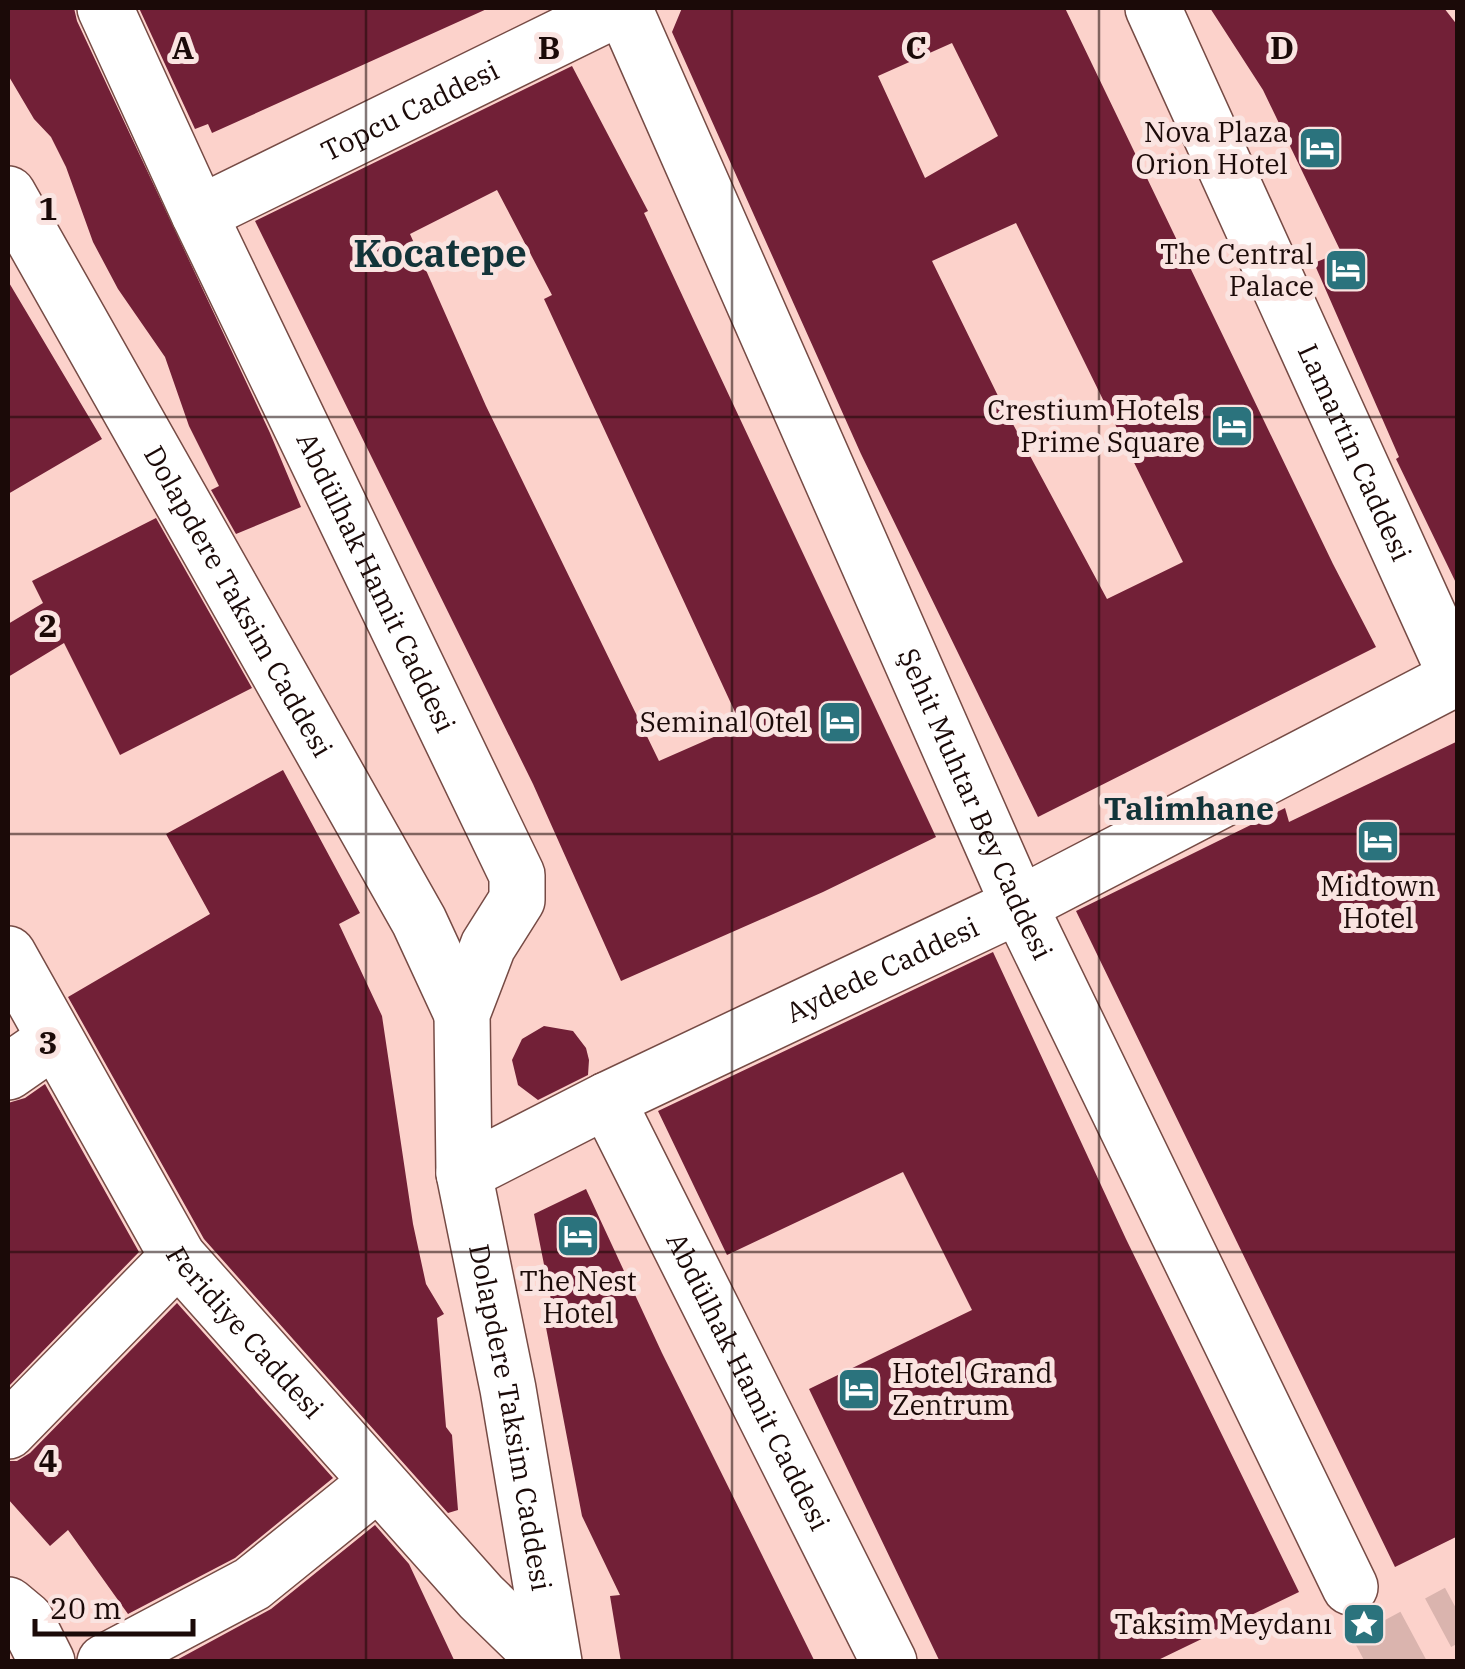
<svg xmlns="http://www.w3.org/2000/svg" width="1465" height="1669" viewBox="0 0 1465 1669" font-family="'IBM Plex Serif',serif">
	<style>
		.building { fill: #722037; fill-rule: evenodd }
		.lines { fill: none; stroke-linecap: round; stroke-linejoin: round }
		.major-tunnel { stroke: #dab4ae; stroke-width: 55; stroke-dasharray: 55 28; stroke-linecap: butt }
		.minor-casing { stroke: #764b45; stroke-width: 58 }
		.major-casing { stroke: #764b45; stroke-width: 58 }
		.minor { stroke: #fff; stroke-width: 55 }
		.major { stroke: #fff; stroke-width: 55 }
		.grid { fill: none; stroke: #1b0a08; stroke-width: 2.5; stroke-opacity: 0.55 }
		.labels { text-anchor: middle; stroke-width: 10; stroke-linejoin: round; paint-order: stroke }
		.street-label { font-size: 28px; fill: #1b0a08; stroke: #fae4e1 }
		.poi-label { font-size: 28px; fill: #1b0a08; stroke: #fae4e1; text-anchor: end }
		.quarter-label { font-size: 32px; font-weight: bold; fill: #123439; stroke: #fae4e1 }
		.district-label { font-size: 38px; font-weight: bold; fill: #123439; stroke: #fae4e1 }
		.grid-label { font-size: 32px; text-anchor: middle; font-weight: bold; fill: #1b0a08; stroke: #fae4e1; stroke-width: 10; stroke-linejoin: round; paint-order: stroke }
	</style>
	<rect width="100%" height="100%" fill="#fcd2cb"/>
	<path class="building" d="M 8,8 L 74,8 L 77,21 L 270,433 L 301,507 L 236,534 L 211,490 L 219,486 L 189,426 L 165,357 L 118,289 L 93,242 L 66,167 L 51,137 L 34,119 L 8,75 Z
		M 139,8 L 489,8 L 212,133 L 208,124 L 195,129 Z
		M 682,8 L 1065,8 L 1333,564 L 1376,647 L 1038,817 L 861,454 L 672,32 ZM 952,43 L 998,136 L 925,178 L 878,76 ZM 1016,223 L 1183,562 L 1107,599 L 1000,400 L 932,261 Z
		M 1210,8 L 1444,8 L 1458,26 L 1458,587 L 1396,459 L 1399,457 L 1314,263 L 1341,252 L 1263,90 Z
		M 572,66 L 648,211 L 644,213 L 696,325 L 936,837 L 823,892 L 621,981 L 533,784 L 255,221 ZM 497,190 L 552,295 L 544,299 L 741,725 L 659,761 L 486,406 L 410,234 Z
		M 8,281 L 102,439 L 8,494 Z
		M 156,518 L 252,688 L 120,755 L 64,643 L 8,677 L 8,624 L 43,603 L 32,581 Z
		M 1458,741 L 1458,1536 L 1395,1567 L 1076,911 L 1285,808 L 1289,822 Z
		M 283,770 L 360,913 L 339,924 L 382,1016 L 413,1224 L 426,1284 L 444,1314 L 437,1318 L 446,1427 L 452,1435 L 458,1510 L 448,1513 L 204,1239 L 68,997 L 210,914 L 166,834 Z
		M 993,952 L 1126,1239 L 1299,1592 L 1154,1662 L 940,1662 L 809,1389 L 972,1310 L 903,1172 L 727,1255 L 658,1111 Z
		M 544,1026 L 573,1031 L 586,1048 L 589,1060 L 588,1075 L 538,1100 L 518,1085 L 512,1060 L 522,1039 Z
		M 45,1084 L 139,1252 L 8,1387 L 8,1103 L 25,1098 Z
		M 586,1189 L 662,1353 L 815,1662 L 621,1662 L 610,1596 L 620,1595 L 582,1516 L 544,1317 L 554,1315 L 534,1214 Z
		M 177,1303 L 333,1478 L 235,1558 L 128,1614 L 68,1530 L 50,1546 L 8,1499 L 8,1461 L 17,1461 L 30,1453 Z
		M 375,1525 L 409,1564 L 455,1662 L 173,1662 L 271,1609 Z"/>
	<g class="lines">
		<path class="major-tunnel" d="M 1365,1662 L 1458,1612"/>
		<g class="minor-casing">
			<g id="minor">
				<path id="s1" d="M 624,8 L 1019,905 L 1350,1587"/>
				<path id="s2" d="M 1153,8 L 1458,680"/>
				<path id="s3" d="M 8,194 L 419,921 L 462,1014"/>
				<path id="s4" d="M 199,214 L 619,8"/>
				<path id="s5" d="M 8,954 L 178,1257 L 481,1597 L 548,1662"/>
				<path d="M 8,1072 L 54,1040"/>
				<path id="s6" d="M 607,1100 L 889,1662"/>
				<path id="s7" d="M 464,1173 L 607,1100 L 1019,905 L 1458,677"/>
				<path d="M 8,1431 L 178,1257"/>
				<path d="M 8,1605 L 26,1620 L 47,1662"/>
				<path d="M 105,1662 L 252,1584 L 377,1483"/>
			</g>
		</g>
		<g class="major-casing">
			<g id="major">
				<path id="s8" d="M 105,8 L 199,214 L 517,875 L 517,900 L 488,946 L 462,1014 L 464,1173 L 508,1389 L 554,1662"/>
			</g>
		</g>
		<use href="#minor" class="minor"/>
		<use href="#major" class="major"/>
	</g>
	<path class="grid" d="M 366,8 L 366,1662M 732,8 L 732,1662M 1099,8 L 1099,1662M 8,417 L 1458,417M 8,834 L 1458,834M 8,1252 L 1458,1252"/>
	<defs>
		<g id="hotel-square" transform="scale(2.25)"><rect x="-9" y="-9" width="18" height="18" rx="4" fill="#2b737d" stroke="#fae4e1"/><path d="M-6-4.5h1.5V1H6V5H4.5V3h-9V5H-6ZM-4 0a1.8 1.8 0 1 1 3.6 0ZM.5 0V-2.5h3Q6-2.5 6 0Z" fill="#fff"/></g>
		<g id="sight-square" transform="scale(2.25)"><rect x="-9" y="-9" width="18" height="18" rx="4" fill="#2b737d" stroke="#fae4e1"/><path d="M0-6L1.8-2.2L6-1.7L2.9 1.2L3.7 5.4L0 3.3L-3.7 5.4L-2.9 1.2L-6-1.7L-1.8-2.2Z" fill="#fff"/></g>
	</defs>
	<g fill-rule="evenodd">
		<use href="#hotel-square" x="1320" y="148"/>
		<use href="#hotel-square" x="1346" y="270"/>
		<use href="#hotel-square" x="1232" y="426"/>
		<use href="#hotel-square" x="840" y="722"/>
		<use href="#hotel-square" x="1378" y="841"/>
		<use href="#hotel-square" x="578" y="1236"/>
		<use href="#hotel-square" x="859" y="1389"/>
		<use href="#sight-square" x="1364" y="1624"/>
	</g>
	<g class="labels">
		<g class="street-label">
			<text dy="10" stroke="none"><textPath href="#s4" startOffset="235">Topcu Caddesi</textPath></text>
			<text dy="10" stroke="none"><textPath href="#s2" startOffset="488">Lamartin Caddesi</textPath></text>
			<text dy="10" stroke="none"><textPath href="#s8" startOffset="635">Abdülhak Hamit Caddesi</textPath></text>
			<text dy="10" stroke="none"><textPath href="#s3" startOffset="468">Dolapdere Taksim Caddesi</textPath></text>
			<text dy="10" stroke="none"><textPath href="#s1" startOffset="870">Şehit Muhtar Bey Caddesi</textPath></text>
			<text dy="10" stroke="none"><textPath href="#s7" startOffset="465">Aydede Caddesi</textPath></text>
			<text dy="10" stroke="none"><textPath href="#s5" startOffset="448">Feridiye Caddesi</textPath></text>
			<text dy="10" stroke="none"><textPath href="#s6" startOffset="315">Abdülhak Hamit Caddesi</textPath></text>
			<text dy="10" stroke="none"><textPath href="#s8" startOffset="1520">Dolapdere Taksim Caddesi</textPath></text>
		</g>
		<g class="poi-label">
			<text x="1288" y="142">Nova Plaza<tspan x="1288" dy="32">Orion Hotel</tspan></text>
			<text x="1314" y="264">The Central<tspan x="1314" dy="32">Palace</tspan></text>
			<text x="1200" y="420">Crestium Hotels<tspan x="1200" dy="32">Prime Square</tspan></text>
			<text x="808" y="732">Seminal Otel</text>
			<text x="1378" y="896" text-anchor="middle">Midtown<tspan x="1378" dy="32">Hotel</tspan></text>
			<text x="578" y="1291" text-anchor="middle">The Nest<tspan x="578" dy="32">Hotel</tspan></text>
			<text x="892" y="1383" text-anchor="start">Hotel Grand<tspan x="892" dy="32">Zentrum</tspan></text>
			<text x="1332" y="1634">Taksim Meydanı</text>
		</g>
		<g class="quarter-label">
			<text x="1189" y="820">Talimhane</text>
		</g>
		<g class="district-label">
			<text x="440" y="267">Kocatepe</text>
		</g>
	</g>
	<g class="grid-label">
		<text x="183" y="59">A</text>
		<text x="549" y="59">B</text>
		<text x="916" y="59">C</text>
		<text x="1282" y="59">D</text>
		<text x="48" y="220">1</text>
		<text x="48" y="637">2</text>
		<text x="48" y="1054">3</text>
		<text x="48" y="1472">4</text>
	</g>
	<rect width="1465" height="1669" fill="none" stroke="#1b0a08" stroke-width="20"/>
	<path d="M35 1619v15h158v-15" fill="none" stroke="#1b0a08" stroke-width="5"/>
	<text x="50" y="1619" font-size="30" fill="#1b0a08" stroke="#fae4e1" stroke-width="8" paint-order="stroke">20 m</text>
</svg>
